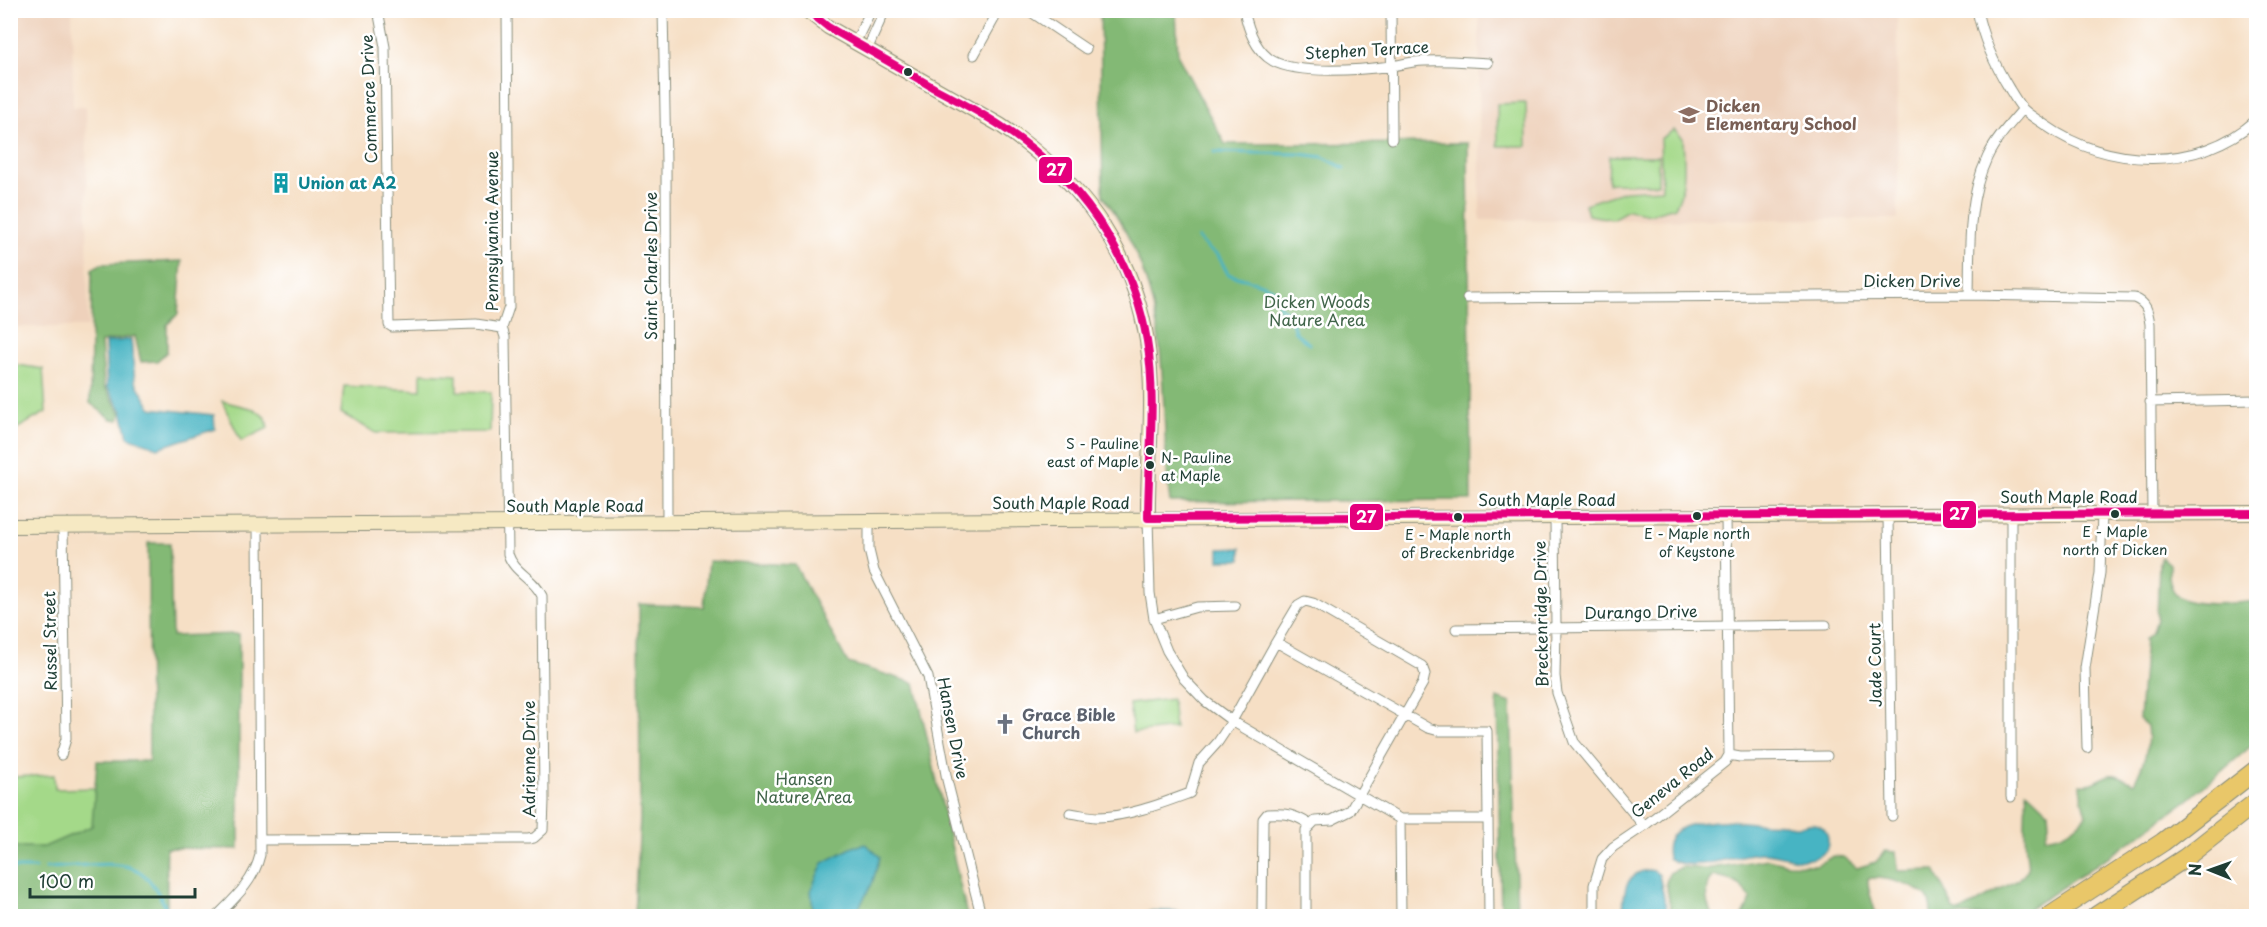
<svg xmlns="http://www.w3.org/2000/svg" width="2267" height="927" viewBox="0 0 2267 927" font-family="'Playpen Sans',sans-serif">
	<style>
		.built { fill: #eed1bb }
		.green { fill: #a4d989; stroke: #628b5e; stroke-width: 1.5 }
		.forest { fill: #83b975; stroke: #517b54; stroke-width: 1.5 }
		.water { fill: #47b4c3; stroke: #33787c; stroke-width: 1.5 }
		.lines { fill: none; stroke-linecap: round; stroke-linejoin: round }
		.stream { stroke: #47b4c3; stroke-width: 3 }
		.street-casing { stroke: #8a8e7c; stroke-width: 11 }
		.secondary-casing { stroke: #8a8e7c; stroke-width: 16 }
		.highway-casing { stroke: #8a8e7c; stroke-width: 20 }
		.street { stroke: #fff; stroke-width: 9 }
		.secondary { stroke: #f6e9c3; stroke-width: 14 }
		.highway { stroke: #e9c769; stroke-width: 18 }
		.bus-1-casing { stroke: #fff; stroke-width: 12 }
		.bus-1 { stroke: #e5007d; stroke-width: 8 }
		.bus-dot { fill: #1f3d34; stroke: #fff; stroke-width: 2 }
		.labels { text-anchor: middle; stroke-width: 5; stroke-linejoin: round; paint-order: stroke }
		.bus-label { font-size: 14px; fill: #1f3d34; stroke: #fff }
		.street-label { font-size: 16px; fill: #1f3d34; stroke: #fff }
		.education-label { font-size: 16px; font-weight: bold; fill: #785e54; stroke: #fff; text-anchor: start }
		.culture-label { font-size: 16px; font-weight: bold; fill: #0d838f; stroke: #fff; text-anchor: start }
		.park-label { font-size: 16px; fill: #406449; stroke: #fff }
		.worship-label { font-size: 16px; font-weight: bold; fill: #5b616d; stroke: #fff; text-anchor: start }
		.line-badge { stroke: #fff; stroke-width: 2 }
		.badge-label { font-size: 16px; text-anchor: middle; font-weight: bold; fill: #fff }
	</style>
	<rect width="100%" height="100%" fill="#fff"/>
	<filter id="ink" filterUnits="userSpaceOnUse"><feTurbulence type="fractalNoise" baseFrequency=".0167" numOctaves="2"/><feDisplacementMap in="SourceGraphic" scale="12" xChannelSelector="R" yChannelSelector="G"/><feConvolveMatrix kernelMatrix="1 2 1 2 8 2 1 2 1" color-interpolation-filters="sRGB"/></filter>
	<filter id="wash" filterUnits="userSpaceOnUse"><feTurbulence type="fractalNoise" baseFrequency=".008" numOctaves="4" result="noise"/><feDisplacementMap in="SourceGraphic" scale="24" xChannelSelector="R" yChannelSelector="G"/><feGaussianBlur stdDeviation="1.35" result="paint"/><feColorMatrix in="noise" values="0 0 0 0 0 0 0 0 0 0 0 0 0 0 0 0 0 1.4 0 .05"/><feComposite in="paint" operator="in"/></filter>
	<g filter="url(#wash)">
		<rect width="100%" height="100%" fill="#f6dfc5"/>
		<path class="built" d="M 10,11 L 72,11 L 73,107 L 86,107 L 88,327 L 11,327 Z
			M 1479,11 L 1897,11 L 1898,219 L 1480,220 Z"/>
		<path class="green" d="M 1526,103 L 1527,146 L 1498,146 L 1497,104 Z
			M 1674,130 L 1683,138 C 1684,160 1687,188 1675,207 L 1650,214 L 1628,210 L 1612,219 L 1588,215 L 1585,204 L 1625,191 L 1662,189 L 1660,139 Z
			M 1609,156 L 1658,156 L 1658,184 L 1608,183 Z
			M 11,364 L 43,369 L 46,412 L 11,432 Z
			M 421,373 L 457,375 L 457,391 L 491,392 L 490,432 L 376,433 L 341,413 L 344,386 L 421,390 Z
			M 222,401 L 254,409 L 266,418 L 268,428 L 241,441 Z
			M 1172,699 L 1175,728 L 1133,733 L 1129,704 Z
			M 54,775 L 55,789 L 139,787 L 166,782 L 167,916 L 11,916 L 11,777 Z"/>
		<path class="forest" d="M 1100,11 L 1176,11 L 1178,56 L 1225,144 L 1468,143 L 1471,500 L 1170,502 C 1163,448 1166,394 1159,341 C 1153,290 1134,236 1103,196 Z
			M 182,261 L 178,314 L 167,325 L 167,352 L 157,361 L 141,362 L 135,336 L 101,342 L 104,386 L 121,413 L 119,420 L 111,419 L 90,403 L 92,269 L 101,264 Z
			M 148,543 L 170,543 L 172,636 L 239,634 L 239,849 L 166,848 L 167,916 L 11,916 L 11,847 L 44,847 L 92,826 L 97,761 L 149,761 Z
			M 2161,557 L 2169,564 C 2169,575 2168,586 2177,595 C 2189,608 2239,603 2256,601 L 2256,742 L 2189,799 L 2123,847 L 2020,915 L 1931,916 C 1931,908 1931,900 1924,894 C 1912,885 1881,875 1868,879 C 1867,892 1874,903 1876,916 L 1743,916 L 1751,899 C 1743,885 1729,877 1713,876 C 1702,886 1707,904 1712,916 L 1672,916 L 1666,883 L 1669,873 L 1683,867 L 1705,869 L 1768,859 L 1788,864 L 1816,865 L 1834,856 L 1843,857 L 1857,868 L 1876,862 L 1885,851 L 1896,852 L 1898,871 L 1935,870 L 1954,910 L 1960,912 L 2019,879 L 2028,869 C 2024,842 2024,817 2027,791 L 2048,811 L 2049,824 L 2045,837 C 2060,838 2077,827 2086,815 L 2082,800 L 2081,784 C 2097,786 2103,773 2115,775 C 2121,776 2128,780 2134,783 C 2144,763 2150,748 2147,726 L 2139,719 L 2145,639 L 2153,632 L 2157,619 L 2159,563 Z
			M 708,561 L 795,565 L 848,663 L 915,683 L 967,916 L 635,916 L 640,818 L 639,604 L 704,607 Z
			M 1497,698 L 1511,703 L 1517,916 L 1501,916 Z"/>
		<path class="water" d="M 131,339 L 135,381 L 151,408 L 214,415 L 215,429 L 158,448 L 128,437 L 122,411 L 107,387 L 105,343 Z
			M 1241,548 L 1241,560 L 1219,560 L 1219,549 Z
			M 1732,820 C 1749,825 1766,822 1784,824 C 1789,825 1793,826 1798,826 C 1805,826 1810,822 1816,824 C 1829,828 1830,841 1826,851 C 1821,855 1816,858 1809,859 C 1794,862 1779,853 1763,853 C 1735,853 1694,875 1668,858 C 1661,819 1706,823 1732,820 Z
			M 866,844 L 880,857 L 872,884 L 857,911 L 846,916 L 819,916 L 813,913 L 811,889 L 823,863 L 853,847 Z
			M 1648,870 L 1654,871 L 1659,875 L 1668,916 L 1623,916 C 1624,895 1622,874 1648,870 Z
			M 1152,911 L 1176,911 L 1205,916 L 1136,916 Z
			M 361,913 L 389,916 L 322,916 L 330,914 Z"/>
		<g class="lines">
			<path class="stream" d="M 1214,152 L 1300,154 L 1323,157 L 1344,168
				M 1198,238 L 1209,250 L 1218,255 L 1228,274 C 1244,280 1260,281 1275,290 L 1280,307 L 1290,315 L 1295,332 L 1309,344
				M 10,868 L 35,868
				M 46,868 C 71,868 119,857 140,872 C 153,881 160,896 167,910"/>
		</g>
	</g>
	<g filter="url(#ink)">
		<g class="lines">
			<g class="street-casing">
				<path id="street" d="M 378,10 L 385,47 L 389,325 L 392,327 L 476,324 L 502,328
					M 663,10 L 666,162 L 667,521
					M 1028,10 L 1086,49
					M 1244,10 C 1248,29 1255,51 1273,61 C 1298,75 1362,70 1391,66 C 1399,65 1406,63 1414,62 C 1438,59 1464,62 1488,63
					M 1391,10 L 1392,139
					M 1977,10 C 1983,40 1994,64 2010,90 C 2014,96 2018,104 2023,109 C 2029,115 2038,120 2045,125 C 2107,169 2198,172 2256,120
					M 855,43 L 871,10
					M 867,50 L 885,10
					M 974,55 L 999,10
					M 1969,295 C 1970,249 1967,201 1987,158 C 1995,140 2010,124 2023,109
					M 1467,298 L 1969,295 L 2134,298 C 2147,303 2148,311 2150,324 L 2152,513
					M 2150,402 L 2256,400
					M 2011,514 L 2011,797
					M 1888,515 L 1892,816
					M 1726,516 L 1729,755
					M 1555,517 L 1556,628 L 1555,676 L 1557,693 L 1574,742 L 1644,826
					M 869,521 L 869,550 L 874,571 L 928,677 L 947,780 L 981,915
					M 1154,619 L 1197,607 L 1235,606
					M 1456,629 L 1826,625
					M 1276,642 L 1298,605 L 1305,601 L 1313,603 L 1422,666 L 1425,674 L 1423,683 L 1350,811 L 1332,820 L 1315,821 L 1306,830 L 1306,916
					M 2087,748 L 2085,668 L 2100,573 L 2102,513
					M 61,755 L 66,739 L 63,525
					M 1729,755 L 1740,757 L 1827,756
					M 1070,813 C 1079,814 1089,817 1098,817 C 1127,817 1163,803 1190,793 L 1199,763 L 1218,742 L 1232,721 L 1276,642 L 1428,728 L 1439,731 L 1487,731 L 1488,819 L 1400,819 L 1232,721 L 1205,701 L 1184,679 L 1167,651 L 1154,619 L 1150,593 L 1148,518
					M 1400,819 L 1401,916
					M 1488,819 L 1489,916
					M 260,840 L 528,839 L 534,838 L 543,830 L 544,800 L 542,596 C 534,578 514,573 508,554 L 505,337 L 502,328 L 509,307 L 507,10
					M 217,916 C 235,898 254,881 260,855 L 258,524
					M 1262,916 L 1263,819 L 1267,814 C 1286,813 1294,814 1309,824
					M 1594,916 L 1594,885 L 1602,859 L 1613,847 L 1644,826 L 1725,762 L 1729,755"/>
			</g>
			<g class="secondary-casing">
				<path id="secondary" d="M 806,10 L 828,27 L 1000,125 C 1077,176 1132,247 1147,341 C 1156,399 1147,460 1148,518
					M 10,526 L 2256,513"/>
			</g>
			<g class="highway-casing">
				<path id="highway" d="M 2050,916 L 2163,842 L 2256,770
					M 2096,916 L 2185,858 L 2256,802"/>
			</g>
			<use href="#street" class="street"/>
			<use href="#secondary" class="secondary"/>
			<use href="#highway" class="highway"/>
			<g class="bus-1-casing">
				<path id="bus-1" d="M 807,10 L 828,27 C 863,47 899,67 934,88 C 957,100 980,112 1001,126 C 1077,176 1132,251 1147,341 C 1157,399 1148,460 1148,518 L 2256,513"/>
			</g>
			<use href="#bus-1" class="bus-1"/>
		</g>
	</g>
	<defs>
		<g id="school-bare" transform="scale(1.62)"><path d="M0-5L7-2L0 1L-7-2ZM-4 1L0 2.5L4 1V4Q0 6-4 4Z" fill="#8d6e63" stroke="#fff" stroke-width="2.5" paint-order="stroke"/></g>
		<g id="building-bare" transform="scale(1.62)"><path d="M-4-6H4V6H1V3H-1V6H-4ZM-2.5-4.3h1.7v1.8h-1.7ZM.8-4.3h1.7v1.8H.8ZM-2.5-1h1.7V.8h-1.7ZM.8-1h1.7V.8H.8Z" fill="#0f9aa8" stroke="#fff" stroke-width="2.5" paint-order="stroke"/></g>
		<g id="church-bare" transform="scale(1.62)"><path d="M-1.2-6h2.4v3.5h3.3v2.4h-3.3V6h-2.4V-.1h-3.3v-2.4h3.3Z" fill="#6b7280" stroke="#fff" stroke-width="2.5" paint-order="stroke"/></g>
	</defs>
	<g fill-rule="evenodd">
		<use href="#school-bare" x="1689" y="115"/>
		<use href="#building-bare" x="281" y="183"/>
		<use href="#church-bare" x="1005" y="724"/>
	</g>
	<g class="bus-dot">
		<circle cx="908" cy="72" r="5"/>
		<circle cx="1150" cy="451" r="5"/>
		<circle cx="1150" cy="465" r="5"/>
		<circle cx="2115" cy="514" r="5"/>
		<circle cx="1697" cy="516" r="5"/>
		<circle cx="1458" cy="517" r="5"/>
	</g>
	<g class="labels">
		<g class="bus-label">
			<text x="1139" y="449" text-anchor="end">S - Pauline<tspan x="1139" dy="18">east of Maple</tspan></text>
			<text x="1161" y="463" text-anchor="start">N- Pauline<tspan x="1161" dy="18">at Maple</tspan></text>
			<text x="2115" y="537">E - Maple<tspan x="2115" dy="18">north of Dicken</tspan></text>
			<text x="1697" y="539">E - Maple north<tspan x="1697" dy="18">of Keystone</tspan></text>
			<text x="1458" y="540">E - Maple north<tspan x="1458" dy="18">of Breckenbridge</tspan></text>
		</g>
		<g class="street-label">
			<text transform="translate(1367 50) rotate(-3)" y="6">Stephen Terrace</text>
			<text transform="translate(369 99) rotate(-92)" y="6">Commerce Drive</text>
			<text transform="translate(492 231) rotate(-90)" y="6">Pennsylvania Avenue</text>
			<text transform="translate(651 266) rotate(-90)" y="6">Saint Charles Drive</text>
			<text x="1912" y="287">Dicken Drive</text>
			<text x="2069" y="503">South Maple Road</text>
			<text x="1547" y="506">South Maple Road</text>
			<text x="1061" y="509">South Maple Road</text>
			<text x="575" y="512">South Maple Road</text>
			<text transform="translate(1641 612) rotate(-1)" y="6">Durango Drive</text>
			<text transform="translate(1541 614) rotate(-91)" y="6">Breckenridge Drive</text>
			<text transform="translate(50 641) rotate(-91)" y="6">Russel Street</text>
			<text transform="translate(1875 665) rotate(-91)" y="6">Jade Court</text>
			<text transform="translate(953 728) rotate(79)" y="6">Hansen Drive</text>
			<text transform="translate(529 759) rotate(-90)" y="6">Adrienne Drive</text>
			<text transform="translate(1672 783) rotate(-39)" y="6">Geneva Road</text>
		</g>
		<g class="education-label">
			<text x="1706" y="112">Dicken<tspan x="1706" dy="18">Elementary School</tspan></text>
		</g>
		<g class="culture-label">
			<text x="298" y="189">Union at A2</text>
		</g>
		<g class="park-label">
			<text x="1317" y="308">Dicken Woods<tspan x="1317" dy="18">Nature Area</tspan></text>
			<text x="804" y="785">Hansen<tspan x="804" dy="18">Nature Area</tspan></text>
		</g>
		<g class="worship-label">
			<text x="1022" y="721">Grace Bible<tspan x="1022" dy="18">Church</tspan></text>
		</g>
	</g>
	<g class="line-badge">
		<rect x="1038" y="156" width="35" height="28" rx="6" fill="#e5007d"/>
		<rect x="1942" y="500" width="35" height="29" rx="6" fill="#e5007d"/>
		<rect x="1349" y="503" width="35" height="28" rx="6" fill="#e5007d"/>
	</g>
	<g class="badge-label">
		<text x="1056" y="176">27</text>
		<text x="1959" y="520">27</text>
		<text x="1366" y="523">27</text>
	</g>
	<rect width="2267" height="927" fill="none" stroke="#fff" stroke-width="36"/>
	<g transform="translate(2210 870) rotate(271)" stroke="#ffffff" stroke-width="4.5" paint-order="stroke">
	<path d="M0-4.5L10 22L0 15L-10 22Z" fill="#1f3d34"/>
	<text y="-9" font-size="16" font-weight="bold" text-anchor="middle" fill="#1f3d34">N</text>
	</g>
	<path d="M30 888v9h165v-9" fill="none" stroke="#1f3d34" stroke-width="3"/>
	<text x="39" y="888" font-size="18" fill="#1f3d34" stroke="#ffffff" stroke-width="4.5" paint-order="stroke">100 m</text>
</svg>
